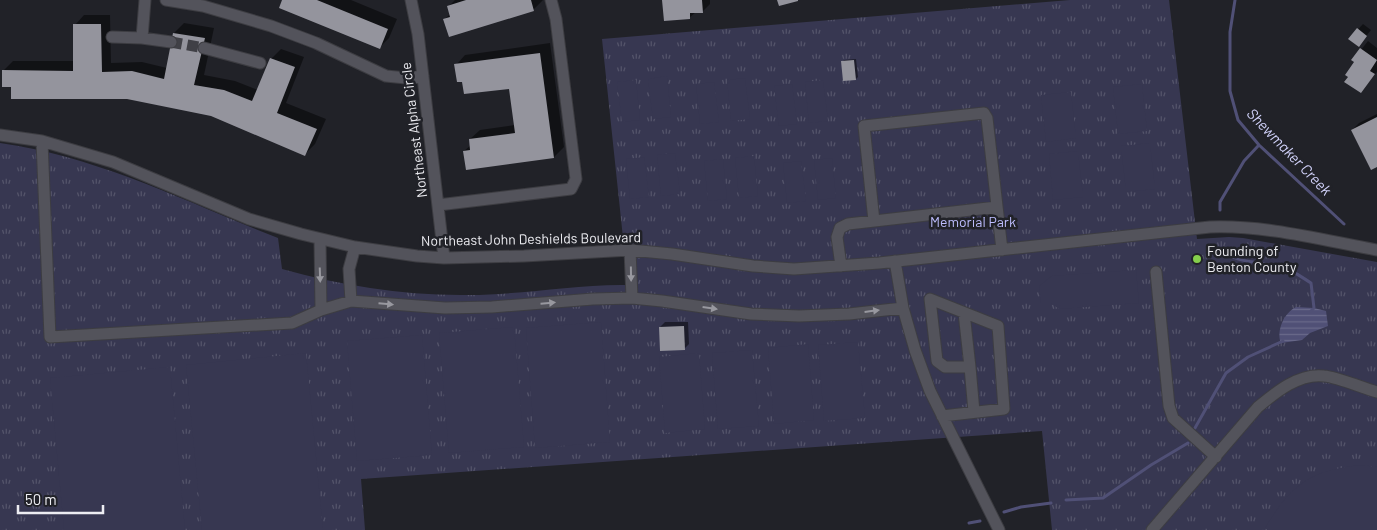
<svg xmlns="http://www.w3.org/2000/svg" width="1377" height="530" viewBox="0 0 1377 530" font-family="Barlow,sans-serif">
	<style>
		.park { fill: url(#park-tufts) }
		.pitch { fill: #373751 }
		.water { fill: url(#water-rules) }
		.shadow { fill: #0007 }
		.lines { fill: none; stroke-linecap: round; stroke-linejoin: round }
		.stream { stroke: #505076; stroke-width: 3 }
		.building { fill: #94949d }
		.minor-tunnel { stroke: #404046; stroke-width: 11; stroke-dasharray: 11 5.5; stroke-linecap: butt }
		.minor-casing { stroke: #3d3d42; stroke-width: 13 }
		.minor { stroke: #53535b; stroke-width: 11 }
		.oneway { fill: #98989f }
		.poi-dot { fill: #85cf4c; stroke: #212228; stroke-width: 2 }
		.labels { text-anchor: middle; stroke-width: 5; stroke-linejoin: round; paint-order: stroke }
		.street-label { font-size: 14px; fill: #ededf2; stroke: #212228 }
		.park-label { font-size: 14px; fill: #bebeff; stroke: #212228 }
		.poi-label { font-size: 14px; fill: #ededf2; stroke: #212228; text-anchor: start }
		.water-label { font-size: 15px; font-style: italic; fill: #d1d2fa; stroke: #212228 }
	</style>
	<defs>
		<pattern id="park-tufts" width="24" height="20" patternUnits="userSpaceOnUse" patternTransform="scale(1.25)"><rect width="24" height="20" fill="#373751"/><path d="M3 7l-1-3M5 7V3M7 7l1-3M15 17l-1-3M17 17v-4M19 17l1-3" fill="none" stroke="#54546a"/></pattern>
		<pattern id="water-rules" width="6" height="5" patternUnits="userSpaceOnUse" patternTransform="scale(1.25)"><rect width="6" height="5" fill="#505076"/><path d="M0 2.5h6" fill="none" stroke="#6a6a8a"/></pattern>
	</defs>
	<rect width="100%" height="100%" fill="#212228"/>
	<path class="park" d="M 1070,0 L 1169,0 L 1197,239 L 1229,237 L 1243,238 L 1377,262 L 1377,530 L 1052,530 L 1042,431 L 361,479 L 365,530 L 0,530 L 0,143 C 99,157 186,202 278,238 L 282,269 C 343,286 405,296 469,295 C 522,295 575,284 628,285 L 602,39 Z"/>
	<path class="pitch" d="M 667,76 L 671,117 L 653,119 L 648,79 Z
		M 745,78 L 750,119 L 731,121 L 727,80 Z
		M 636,80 L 640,120 L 622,122 L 617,82 Z
		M 823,80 L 828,121 L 809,123 L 805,82 Z
		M 714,82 L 719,122 L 700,124 L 696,84 Z
		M 792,84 L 797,124 L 779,126 L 774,86 Z
		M 1142,84 L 1147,131 L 1118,134 L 1113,87 Z
		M 1071,92 L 1076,138 L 1046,142 L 1041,95 Z
		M 1150,143 L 1155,189 L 1126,192 L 1121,146 Z
		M 1078,151 L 1083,197 L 1053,200 L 1049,154 Z
		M 675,153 L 680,194 L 661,196 L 657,155 Z
		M 754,156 L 758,196 L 739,198 L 735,158 Z
		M 644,157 L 649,197 L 630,199 L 626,159 Z
		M 832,158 L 836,198 L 818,200 L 814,160 Z
		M 723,159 L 727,199 L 708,201 L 704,161 Z
		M 801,161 L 806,201 L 787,203 L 783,163 Z
		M 1136,270 L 1139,303 L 1059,309 L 1051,303 L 1041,303 L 1039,286 L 1052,276 Z
		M 601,322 L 610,442 L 535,448 L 526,328 Z
		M 514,327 L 524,447 L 449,453 L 439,333 Z
		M 422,335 L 432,455 L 357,461 L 347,341 Z
		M 858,342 L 865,418 L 824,421 L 818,345 Z
		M 808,344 L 814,420 L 774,424 L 768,348 Z
		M 752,350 L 759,426 L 718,429 L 712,353 Z
		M 306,353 L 323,530 L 202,530 L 186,365 Z
		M 699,353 L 705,429 L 665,433 L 659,357 Z
		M 170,367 L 185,530 L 64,530 L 50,378 Z
		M 1361,465 L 1377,467 L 1377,530 L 1268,530 L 1265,528 C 1291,485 1310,470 1361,465 Z"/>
	<path class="water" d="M 1296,307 L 1314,308 L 1326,311 L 1328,326 L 1310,333 L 1302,340 L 1281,343 C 1276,331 1284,313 1296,307 Z"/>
	<path class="shadow" d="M 284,0 L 351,0 L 397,19 L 389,38 L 379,48 Z
		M 455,0 L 543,0 L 534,9 L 450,36 L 445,19 L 450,14 L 448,7 Z
		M 664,0 L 710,0 L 710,4 L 703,11 L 696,12 L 689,18 Z
		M 84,15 L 110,15 L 111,63 L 142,62 L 167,68 L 174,33 L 184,23 L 214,28 L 204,75 L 235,81 L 258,90 L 271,59 L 281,49 L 304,57 L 286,103 L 326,119 L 315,144 L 305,154 L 211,115 L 127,97 L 12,86 L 3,71 L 13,61 L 74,61 L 75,25 Z
		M 1363,24 L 1371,30 L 1363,40 L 1350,38 Z
		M 1368,41 L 1377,48 L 1377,72 L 1360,92 L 1356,62 L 1353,60 Z
		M 550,43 L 564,147 L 554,157 L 464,151 L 471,145 L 470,139 L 480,130 L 515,125 L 510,87 L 463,80 L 456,65 L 465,55 Z
		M 856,59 L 858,77 L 856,79 L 842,62 L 844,60 Z
		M 1377,114 L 1377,166 L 1352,130 L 1359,123 Z
		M 665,322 L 688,322 L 689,344 L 684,349 L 660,327 Z"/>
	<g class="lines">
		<path class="stream" d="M 1235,0 L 1230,32 L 1230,91 L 1238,120 L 1259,145 L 1344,224
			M 1220,210 L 1220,202 L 1244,161 L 1259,145
			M 1221,249 C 1237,266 1266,260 1287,269 C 1295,272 1303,278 1311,283 L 1314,308 L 1311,311
			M 1195,428 L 1226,373 L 1248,357 L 1283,341
			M 1066,500 L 1103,498 L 1151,465 L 1188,443
			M 1004,512 L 1021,507 L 1051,503
			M 969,523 L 980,521"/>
	</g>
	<path class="building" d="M 282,0 L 317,0 L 388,29 L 380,49 L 279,8 Z
		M 466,0 L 531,0 L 534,11 L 449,37 L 443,19 L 450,17 L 447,6 Z
		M 662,0 L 702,0 L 703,13 L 690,13 L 690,19 L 664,21 Z
		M 777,0 L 798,0 L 798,1 L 779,6 Z
		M 73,24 L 101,24 L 102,72 L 132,71 L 164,79 L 173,33 L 205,38 L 194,85 L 224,90 L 252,101 L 270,58 L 295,67 L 277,113 L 317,129 L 305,156 L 211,116 L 127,99 L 11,99 L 11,87 L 2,87 L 2,70 L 73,71 Z
		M 1357,28 L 1367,36 L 1359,47 L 1348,39 Z
		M 1360,48 L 1377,60 L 1370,71 L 1375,74 L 1361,93 L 1344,82 L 1348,77 L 1345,75 L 1354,62 L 1351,60 Z
		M 540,53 L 554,158 L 466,170 L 463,151 L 470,150 L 469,139 L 515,133 L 509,89 L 464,94 L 462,82 L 457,82 L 454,64 Z
		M 854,60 L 856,80 L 843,81 L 841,61 Z
		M 1377,117 L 1377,167 L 1371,170 L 1351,130 Z
		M 684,326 L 685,350 L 660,351 L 659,327 Z"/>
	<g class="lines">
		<path class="minor-tunnel" d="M 171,42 L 204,48"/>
		<g class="minor-casing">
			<path id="minor" d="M 145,0 L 142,38 L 171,42
				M 166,0 L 203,6 L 271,26 L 316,43 L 386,76 L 406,78 L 423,76
				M 411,0 L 418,34 L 444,258
				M 112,37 L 142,38
				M 204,48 L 260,63
				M 0,135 L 42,141 L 113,162 L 249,219 L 301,234 L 355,247 L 417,256 L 444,258 L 524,256 L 630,250 L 672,254 L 753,266 L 794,269 L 879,263 L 1210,227 C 1266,225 1322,240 1377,250
				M 42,141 L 50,337 L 292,323 L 321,310 L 351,301 L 445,308 L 492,307 L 593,299 L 632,298 L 662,301 L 751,314 L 799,316 L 849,314 L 903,308
				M 438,205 L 571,189 L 576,179 L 556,19 L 551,0
				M 874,221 L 864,126 L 984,113 L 987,118 L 1002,250
				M 320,240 L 321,310
				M 630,250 L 632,298
				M 895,261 L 903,308 L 915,350 L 930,391 L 999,530
				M 841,266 L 837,237 L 840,228 L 848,224 L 997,207
				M 1156,272 L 1169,406 L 1173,418 L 1216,457
				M 351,301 L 349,269 L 355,247
				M 970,367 L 974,412
				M 942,416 L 1004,409 L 998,326 L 930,299 L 937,361 L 945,367 L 970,367 L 964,313
				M 1152,530 L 1258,407 C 1276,392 1299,373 1324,376 C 1337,377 1363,388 1377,392"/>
		</g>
		<use href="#minor" class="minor"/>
	</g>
	<defs><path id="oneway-solid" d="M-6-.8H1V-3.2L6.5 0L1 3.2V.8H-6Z" transform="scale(1.25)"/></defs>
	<g class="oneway">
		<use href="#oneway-solid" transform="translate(631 274) rotate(89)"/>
		<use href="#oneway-solid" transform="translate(320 275) rotate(88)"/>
		<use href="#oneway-solid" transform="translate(548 303) rotate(-5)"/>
		<use href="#oneway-solid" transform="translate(386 304) rotate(5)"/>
		<use href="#oneway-solid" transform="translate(710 308) rotate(8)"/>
		<use href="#oneway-solid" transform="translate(872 311) rotate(-7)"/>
	</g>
	<circle class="poi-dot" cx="1197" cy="259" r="5"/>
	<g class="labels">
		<g class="street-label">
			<text transform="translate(414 130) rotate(-97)" y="5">Northeast Alpha Circle</text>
			<text transform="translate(531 239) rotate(-1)" y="5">Northeast John Deshields Boulevard</text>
		</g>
		<g class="park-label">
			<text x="973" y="227">Memorial Park</text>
		</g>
		<g class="poi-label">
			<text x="1207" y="256">Founding of<tspan x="1207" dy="16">Benton County</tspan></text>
		</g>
		<g class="water-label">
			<text transform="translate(1289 152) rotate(46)" y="5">Shewmaker Creek</text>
		</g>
	</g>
	<path d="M18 505v8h85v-8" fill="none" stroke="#ededf2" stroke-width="2.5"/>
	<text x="25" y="505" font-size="15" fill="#ededf2" stroke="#212228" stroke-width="4" paint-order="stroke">50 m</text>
</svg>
